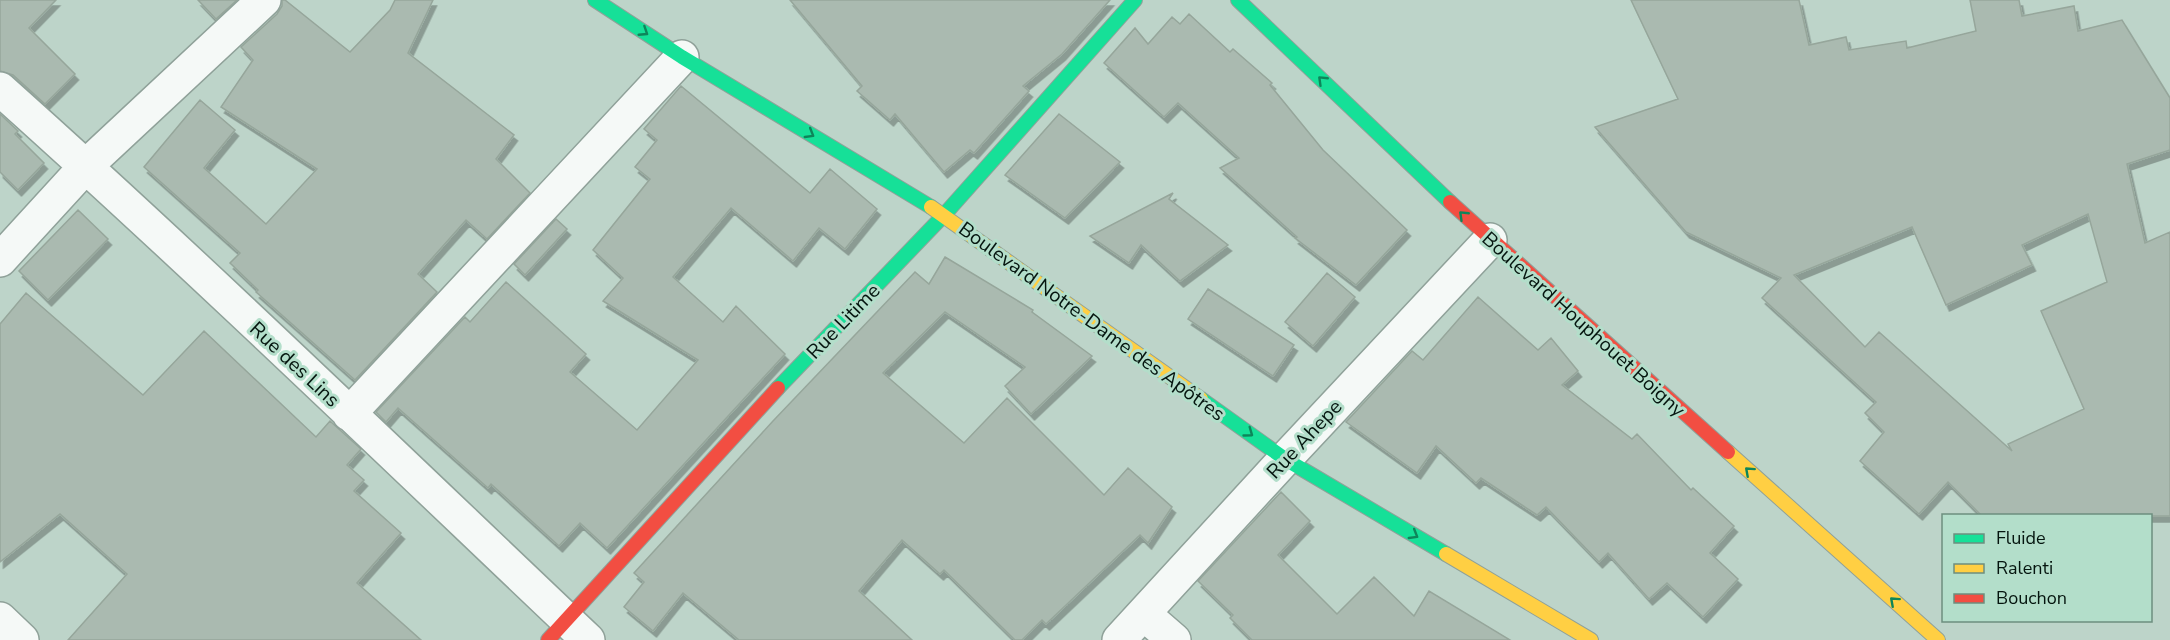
<svg xmlns="http://www.w3.org/2000/svg" width="2170" height="640" viewBox="0 0 2170 640" font-family="'Nunito Sans',sans-serif">
	<style>
		.building { fill: #aabab0; stroke: #96a69b; stroke-width: 1.5; fill-rule: evenodd; filter: url(#shadow) }
		.lines { fill: none; stroke-linecap: round; stroke-linejoin: round }
		.street-casing { stroke: #8fa199; stroke-width: 36 }
		.fast-casing { stroke: #8fa199; stroke-width: 16 }
		.slow-casing { stroke: #8fa199; stroke-width: 16 }
		.jam-casing { stroke: #8fa199; stroke-width: 16 }
		.street { stroke: #f5f9f7; stroke-width: 33 }
		.fast { stroke: #16e098; stroke-width: 14 }
		.slow { stroke: #ffcf43; stroke-width: 14 }
		.jam { stroke: #f24e42; stroke-width: 14 }
		.oneway { stroke: #0e855a }
		.labels { text-anchor: middle; stroke-width: 6; stroke-linejoin: round; paint-order: stroke }
		.street-label { font-size: 20px; fill: #05150f; stroke: #b3deca }
	</style>
	<defs>
		<filter id="shadow"><feDropShadow dx="3.5" dy="6" stdDeviation="0" flood-color="#0004"/></filter>
	</defs>
	<rect width="100%" height="100%" fill="#bdd4c9"/>
	<path class="building" d="M 0,0 L 56,0 L 29,28 L 75,74 L 45,104 L 13,75 L 0,71 Z
		M 198,0 L 237,0 L 216,19 Z
		M 282,0 L 285,0 L 350,52 L 390,10 L 395,0 L 433,0 L 408,53 L 514,135 L 496,159 L 530,193 L 487,239 L 466,220 L 418,274 L 437,292 L 355,380 L 256,292 L 258,290 L 230,263 L 240,253 L 144,167 L 200,100 L 235,130 L 204,168 L 266,224 L 317,169 L 221,107 L 253,60 L 241,47 L 277,14 L 282,6 Z
		M 790,0 L 1110,0 L 1062,54 L 1023,86 L 1029,91 L 974,153 L 970,150 L 944,172 L 895,114 L 890,120 L 857,91 L 862,86 Z
		M 1631,0 L 1799,0 L 1809,45 L 1846,37 L 1849,50 L 1906,41 L 1907,48 L 1976,31 L 1970,0 L 2019,0 L 2022,16 L 2074,6 L 2078,31 L 2122,20 L 2170,98 L 2170,150 L 2127,164 L 2145,243 L 2170,232 L 2170,516 L 1982,516 L 1948,482 L 1919,514 L 1860,461 L 1884,432 L 1865,413 L 1876,402 L 1762,298 L 1781,278 L 1686,232 L 1595,127 L 1678,99 ZM 2088,214 L 2107,282 L 2041,311 L 2084,409 L 2008,444 L 2012,451 L 1879,332 L 1865,347 L 1794,275 L 1912,227 L 1946,305 L 2032,265 L 2022,245 Z
		M 1189,14 L 1230,52 L 1233,49 L 1272,83 L 1270,85 L 1323,150 L 1407,230 L 1356,285 L 1295,238 L 1297,237 L 1220,168 L 1239,158 L 1178,103 L 1164,117 L 1104,63 L 1135,28 L 1148,44 L 1172,17 L 1180,24 Z
		M 681,86 L 810,193 L 830,169 L 877,209 L 845,249 L 819,228 L 793,261 L 731,208 L 673,277 L 723,322 L 736,306 L 785,354 L 607,548 L 580,523 L 559,546 L 491,484 L 488,488 L 398,408 L 386,422 L 376,412 L 465,317 L 470,322 L 506,282 L 586,354 L 570,372 L 637,430 L 698,360 L 603,301 L 623,278 L 593,250 L 650,179 L 635,167 L 657,140 L 644,129 Z
		M 0,114 L 18,131 L 15,134 L 44,163 L 18,190 L 0,172 Z
		M 1059,114 L 1120,162 L 1065,218 L 1005,175 Z
		M 1173,193 L 1169,199 L 1228,245 L 1180,281 L 1141,245 L 1129,263 L 1090,236 Z
		M 78,210 L 108,239 L 48,300 L 19,271 Z
		M 556,219 L 567,229 L 525,275 L 514,264 Z
		M 945,257 L 1033,310 L 1032,312 L 1092,356 L 1031,414 L 1005,386 L 1025,367 L 945,312 L 883,373 L 964,443 L 1007,398 L 1104,495 L 1128,468 L 1172,507 L 1148,543 L 1140,535 L 1046,624 L 1042,620 L 1022,640 L 1015,640 L 944,570 L 940,574 L 902,540 L 859,591 L 912,640 L 739,640 L 683,593 L 653,631 L 624,607 L 644,582 L 634,573 L 773,421 L 915,272 L 929,284 Z
		M 1327,273 L 1355,297 L 1313,346 L 1285,322 Z
		M 1208,289 L 1294,345 L 1273,376 L 1188,319 Z
		M 26,293 L 143,395 L 204,331 L 316,437 L 330,421 L 361,449 L 347,465 L 364,480 L 354,491 L 401,533 L 357,583 L 421,640 L 68,640 L 127,574 L 60,514 L 0,562 L 0,324 Z
		M 1478,297 L 1538,350 L 1551,338 L 1578,371 L 1562,385 L 1632,439 L 1637,434 L 1691,490 L 1693,488 L 1734,526 L 1710,553 L 1738,579 L 1703,617 L 1667,583 L 1649,599 L 1608,553 L 1599,562 L 1546,507 L 1537,515 L 1481,478 L 1476,483 L 1436,446 L 1417,473 L 1346,422 L 1412,351 L 1423,360 Z
		M 1281,492 L 1310,521 L 1278,555 L 1337,614 L 1374,577 L 1414,616 L 1429,591 L 1510,640 L 1252,640 L 1230,618 L 1233,615 L 1198,581 Z"/>
	<g class="lines">
		<g class="street-casing">
			<path id="street" d="M 0,89 C 200,268 393,455 588,640
				M 0,260 L 86,166 L 264,0
				M 349,414 L 682,57
				M 1144,614 L 1174,640
				M 0,619 L 22,640
				M 1119,640 L 1285,459 L 1490,240"/>
		</g>
		<g class="fast-casing">
			<path id="fast" d="M 595,0 L 682,57 L 931,207
				M 1238,0 L 1450,202
				M 778,388 L 944,215 L 1135,0
				M 1201,399 L 1285,459 L 1446,554"/>
		</g>
		<g class="slow-casing">
			<path id="slow" d="M 931,207 L 1201,399
				M 1728,452 L 1938,640
				M 1446,554 L 1591,640"/>
		</g>
		<g class="jam-casing">
			<path id="jam" d="M 1450,202 L 1728,452
				M 548,640 L 778,388"/>
		</g>
		<use href="#street" class="street"/>
		<use href="#fast" class="fast"/>
		<use href="#slow" class="slow"/>
		<use href="#jam" class="jam"/>
	</g>
	<defs><path id="oneway-chevron" d="M-2-3.5L2.5 0L-2 3.5" fill="none" stroke-width="1.6" stroke-linecap="round" stroke-linejoin="round" transform="scale(1.5)"/></defs>
	<g class="oneway">
		<use href="#oneway-chevron" transform="translate(644 32) rotate(33)"/>
		<use href="#oneway-chevron" transform="translate(1322 80) rotate(-136)"/>
		<use href="#oneway-chevron" transform="translate(810 134) rotate(31)"/>
		<use href="#oneway-chevron" transform="translate(1463 215) rotate(-136)"/>
		<use href="#oneway-chevron" transform="translate(1249 433) rotate(36)"/>
		<use href="#oneway-chevron" transform="translate(1749 471) rotate(-138)"/>
		<use href="#oneway-chevron" transform="translate(1414 535) rotate(31)"/>
		<use href="#oneway-chevron" transform="translate(1894 601) rotate(-138)"/>
	</g>
	<g class="labels">
		<g class="street-label">
			<text transform="translate(843 321) rotate(-46)" y="7">Rue Litime</text>
			<text transform="translate(1092 321) rotate(36)" y="7">Boulevard Notre-Dame des Apôtres</text>
			<text transform="translate(1584 324) rotate(42)" y="7">Boulevard Houphouet Boigny</text>
			<text transform="translate(295 364) rotate(43)" y="7">Rue des Lins</text>
			<text transform="translate(1304 439) rotate(-47)" y="7">Rue Ahepe</text>
		</g>
	</g>
	<rect x="1942" y="514" width="210" height="108" fill="#b3deca" stroke="#6d8e7f" stroke-width="1.5"/>
	<rect x="1954" y="534" width="30" height="9" fill="#16e098" stroke="#6d8e7f" stroke-width="1.5"/>
	<text x="1996" y="544" font-size="18" fill="#05150f">Fluide</text>
	<rect x="1954" y="564" width="30" height="9" fill="#ffcf43" stroke="#6d8e7f" stroke-width="1.5"/>
	<text x="1996" y="574" font-size="18" fill="#05150f">Ralenti</text>
	<rect x="1954" y="594" width="30" height="9" fill="#f24e42" stroke="#6d8e7f" stroke-width="1.5"/>
	<text x="1996" y="604" font-size="18" fill="#05150f">Bouchon</text>
</svg>
